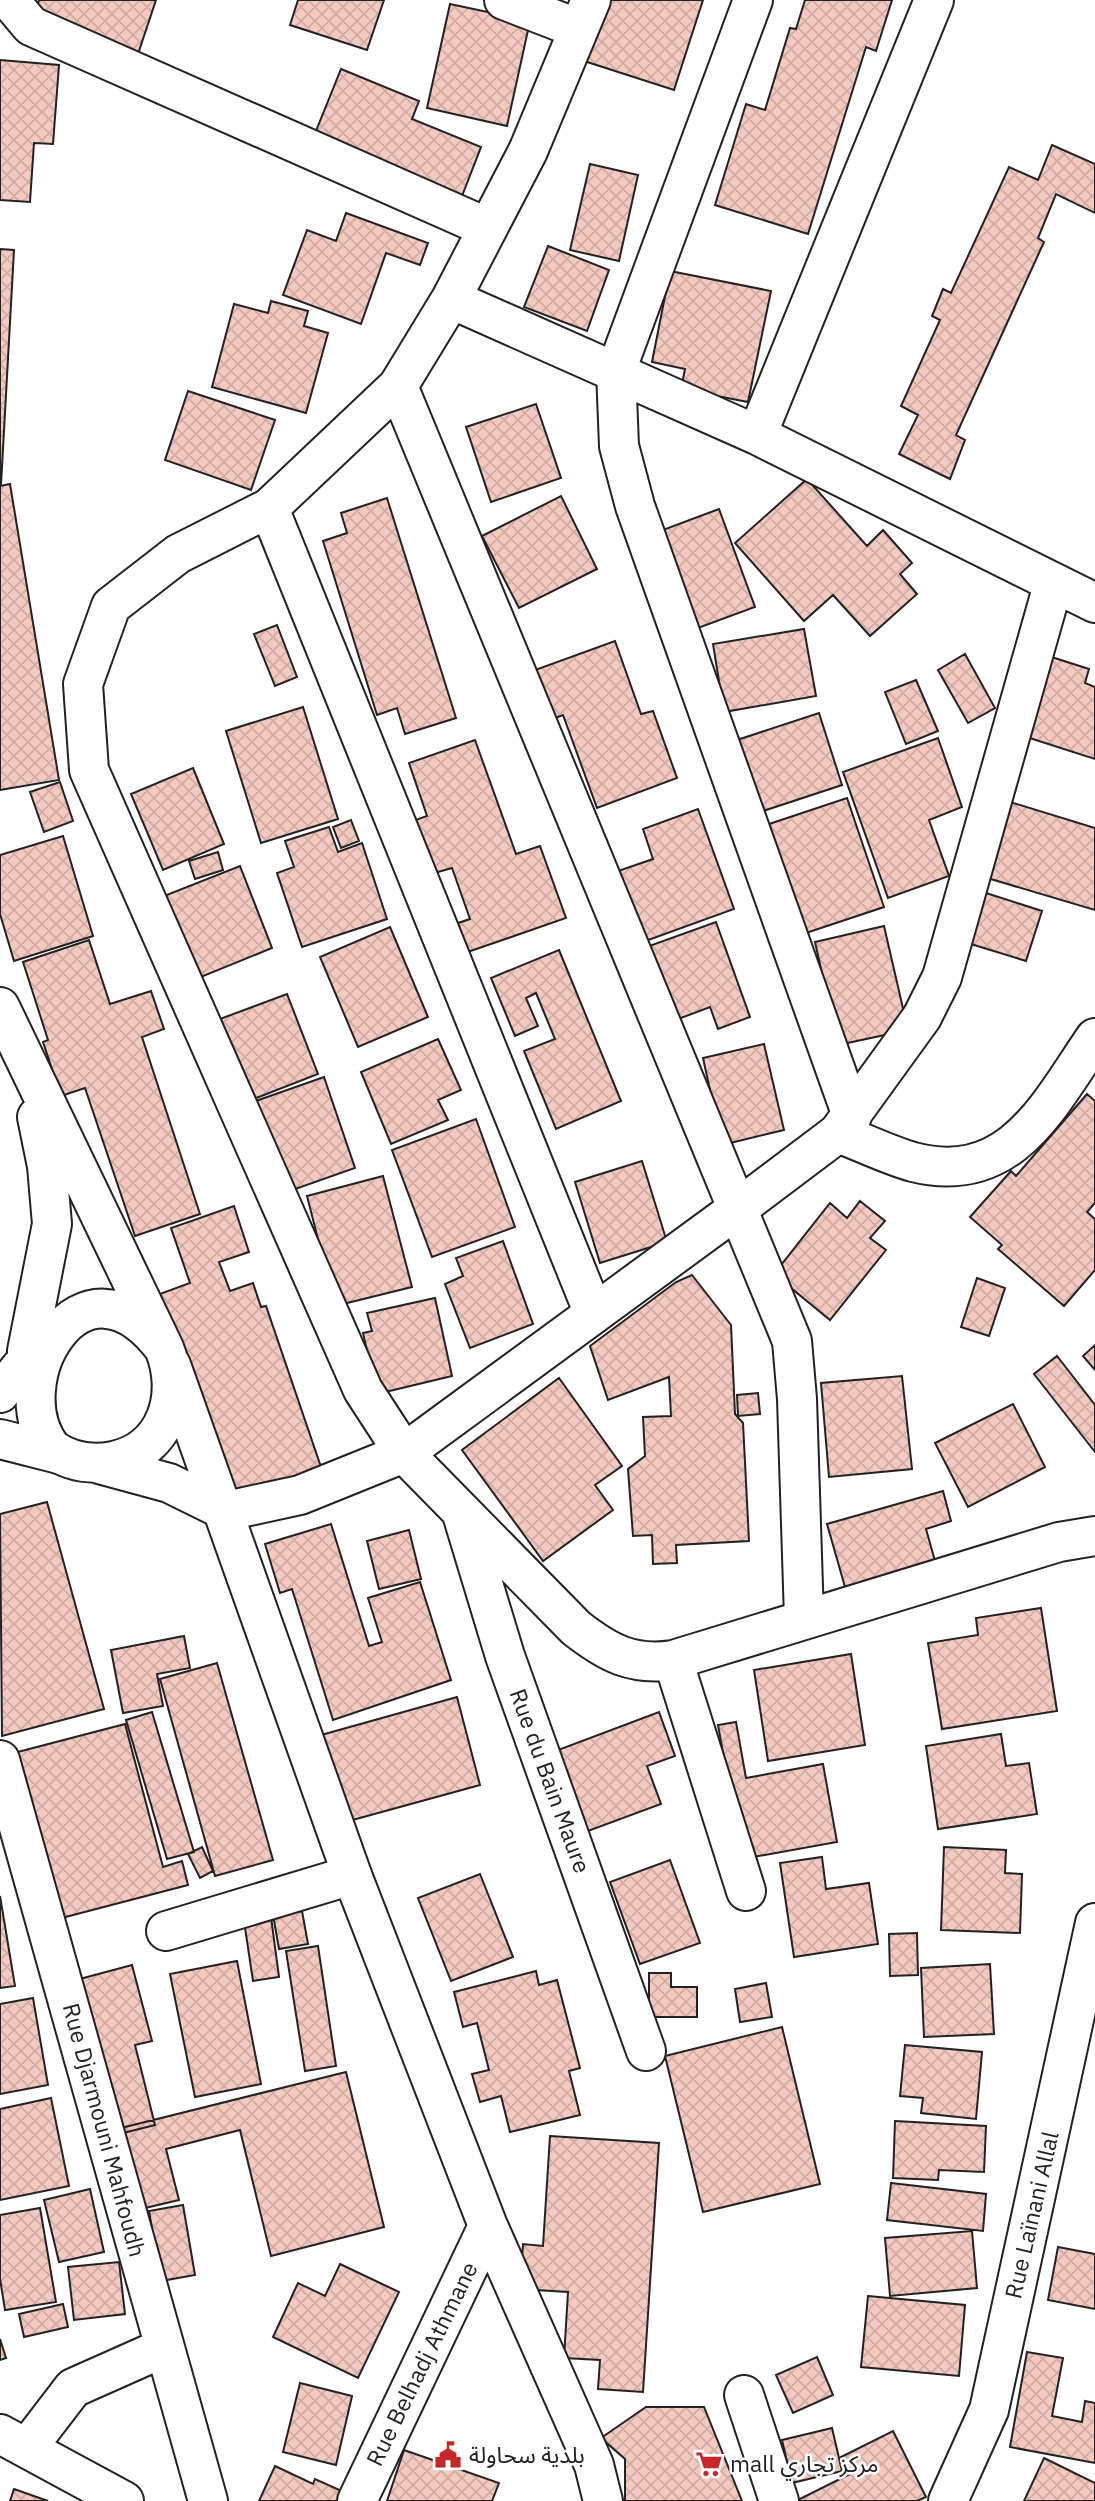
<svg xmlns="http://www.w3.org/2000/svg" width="1095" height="2501" viewBox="0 0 1095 2501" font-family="'IBM Plex Sans','Noto Sans Arabic',sans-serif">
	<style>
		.building { fill: url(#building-cross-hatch); stroke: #222; stroke-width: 2 }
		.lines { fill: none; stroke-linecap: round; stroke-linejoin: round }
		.minor-casing { stroke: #222; stroke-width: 42 }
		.major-casing { stroke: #222; stroke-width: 42 }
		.minor { stroke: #fff; stroke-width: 38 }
		.major { stroke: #fff; stroke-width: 38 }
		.labels { text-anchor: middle; stroke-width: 5; stroke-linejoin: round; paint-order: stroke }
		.street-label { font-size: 23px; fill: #222; stroke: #fff }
		.poi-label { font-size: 23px; fill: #222; stroke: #fff; text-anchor: start }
	</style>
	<defs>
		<pattern id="building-cross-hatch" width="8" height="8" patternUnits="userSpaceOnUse" patternTransform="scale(1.75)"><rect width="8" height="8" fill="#f3c9c0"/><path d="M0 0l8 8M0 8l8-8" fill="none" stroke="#d0aca5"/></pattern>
	</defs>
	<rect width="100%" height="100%" fill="#fff"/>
	<path class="building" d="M 39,0 L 156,0 L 138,54 L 33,18 Z
		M 298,0 L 384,0 L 367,50 L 290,25 Z
		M 600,0 L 703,0 L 674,90 L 581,60 Z
		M 805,0 L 892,0 L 876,51 L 866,47 L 808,234 L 715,205 L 746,104 L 765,110 L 790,28 L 796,29 Z
		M 450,4 L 530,21 L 507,126 L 427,108 Z
		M 0,60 L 59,65 L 53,144 L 34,143 L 30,202 L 0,200 Z
		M 341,69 L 419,101 L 412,119 L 481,147 L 462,196 L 314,136 Z
		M 1052,145 L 1095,164 L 1095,213 L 1056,194 L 1038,238 L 1044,242 L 956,435 L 965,440 L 950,479 L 899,454 L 918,415 L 901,406 L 940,320 L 932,316 L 943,289 L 951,293 L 1009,167 L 1038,180 Z
		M 590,164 L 638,175 L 619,261 L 570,250 Z
		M 346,213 L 428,243 L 420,265 L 386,253 L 361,324 L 283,295 L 307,230 L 336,241 Z
		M 548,246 L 609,270 L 587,331 L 524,307 Z
		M 0,249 L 14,250 L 1,485 L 0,485 Z
		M 670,271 L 771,291 L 748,402 L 681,389 L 685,369 L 652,362 Z
		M 271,301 L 308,311 L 304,326 L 328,333 L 306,413 L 212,387 L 234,304 L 268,313 Z
		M 188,391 L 275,420 L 251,490 L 165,460 Z
		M 536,404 L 561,478 L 491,502 L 466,427 Z
		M 807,479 L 867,546 L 883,530 L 912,563 L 900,574 L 917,594 L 870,636 L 833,595 L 804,621 L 735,543 Z
		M 10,484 L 59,780 L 0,790 L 0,486 Z
		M 561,496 L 597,569 L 519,608 L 482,536 Z
		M 387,498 L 456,718 L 405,734 L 397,708 L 377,715 L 323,541 L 347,533 L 341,513 Z
		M 719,509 L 755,607 L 687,632 L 652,534 Z
		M 277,625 L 297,677 L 275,686 L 254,634 Z
		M 804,629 L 816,696 L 724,712 L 713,644 Z
		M 615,641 L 641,714 L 653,711 L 677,778 L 597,808 L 563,715 L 553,719 L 535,670 Z
		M 1039,653 L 1089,669 L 1085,683 L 1095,687 L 1095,759 L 1014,733 Z
		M 965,654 L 995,708 L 968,723 L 938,670 Z
		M 916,680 L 938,731 L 906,744 L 885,692 Z
		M 303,707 L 338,819 L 261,843 L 226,731 Z
		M 819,713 L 842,785 L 757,813 L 734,741 Z
		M 938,738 L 962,807 L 929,820 L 949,876 L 888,898 L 843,772 Z
		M 475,740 L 516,854 L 540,846 L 566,918 L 462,954 L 452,925 L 470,919 L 452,868 L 431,874 L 413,821 L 427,816 L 409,763 Z
		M 193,768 L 224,844 L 163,870 L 131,794 Z
		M 60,782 L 73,821 L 44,832 L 30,792 Z
		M 847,798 L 884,907 L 797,936 L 760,827 Z
		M 997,798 L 1095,828 L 1095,910 L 974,874 Z
		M 698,809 L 734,909 L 640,943 L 615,872 L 653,859 L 643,829 Z
		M 351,820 L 359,841 L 341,848 L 333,827 Z
		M 329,827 L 338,852 L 362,843 L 387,919 L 302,947 L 277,873 L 294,867 L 285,841 Z
		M 63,836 L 93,936 L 14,961 L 0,914 L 0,855 Z
		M 218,852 L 223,870 L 195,879 L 189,861 Z
		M 240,866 L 272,948 L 196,979 L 164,896 Z
		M 986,893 L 1042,911 L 1026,961 L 971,944 Z
		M 716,922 L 750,1017 L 718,1029 L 710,1007 L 665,1024 L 638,950 Z
		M 884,926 L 908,1030 L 838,1045 L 815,942 Z
		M 390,927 L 428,1017 L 358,1047 L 320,957 Z
		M 89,940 L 110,1004 L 151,991 L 164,1029 L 142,1037 L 200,1214 L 135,1236 L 85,1088 L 61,1096 L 43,1042 L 48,1040 L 23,962 Z
		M 559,950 L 621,1101 L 556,1129 L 524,1051 L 555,1039 L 536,993 L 526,998 L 538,1026 L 515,1036 L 491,978 Z
		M 287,994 L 318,1074 L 251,1100 L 220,1019 Z
		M 438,1039 L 461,1090 L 438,1100 L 448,1120 L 391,1144 L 361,1072 Z
		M 764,1044 L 784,1130 L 722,1145 L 703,1058 Z
		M 324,1077 L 355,1168 L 284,1193 L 253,1102 Z
		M 1087,1094 L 1095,1101 L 1095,1203 L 1087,1212 L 1095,1219 L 1095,1270 L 1064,1306 L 998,1249 L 1002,1245 L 970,1217 L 1011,1171 L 1016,1176 Z
		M 476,1119 L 515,1227 L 432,1257 L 392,1150 Z
		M 642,1161 L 667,1242 L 600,1263 L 575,1182 Z
		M 383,1176 L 412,1287 L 335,1306 L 307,1196 Z
		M 860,1201 L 885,1221 L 870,1238 L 886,1250 L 830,1320 L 774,1274 L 830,1203 L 847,1218 Z
		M 234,1206 L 249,1252 L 219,1262 L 230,1291 L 253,1283 L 261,1307 L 266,1306 L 322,1470 L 229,1502 L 157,1295 L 190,1283 L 171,1228 Z
		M 503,1241 L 533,1324 L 470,1348 L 445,1284 L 463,1276 L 456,1258 Z
		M 692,1275 L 731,1325 L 735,1414 L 743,1423 L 749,1541 L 676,1545 L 677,1563 L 653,1564 L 652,1535 L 633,1536 L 628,1469 L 645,1456 L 643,1417 L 671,1416 L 669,1377 L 608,1400 L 590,1346 L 676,1282 Z
		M 977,1278 L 1005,1288 L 989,1336 L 961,1327 Z
		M 435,1298 L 452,1376 L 377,1394 L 363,1333 L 372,1331 L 367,1313 Z
		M 1095,1345 L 1095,1370 L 1083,1356 Z
		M 1057,1356 L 1095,1405 L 1095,1452 L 1034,1374 Z
		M 902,1376 L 912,1469 L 829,1477 L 821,1383 Z
		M 559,1378 L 622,1466 L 595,1485 L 613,1510 L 543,1561 L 462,1450 Z
		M 758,1393 L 760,1414 L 738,1416 L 737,1395 Z
		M 1013,1404 L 1045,1467 L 968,1507 L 935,1443 Z
		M 943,1491 L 951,1521 L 926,1529 L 937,1568 L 847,1594 L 827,1524 Z
		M 47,1502 L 104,1709 L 2,1736 L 0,1514 Z
		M 331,1524 L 369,1646 L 382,1642 L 368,1598 L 420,1582 L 451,1680 L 333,1720 L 292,1589 L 280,1593 L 265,1544 Z
		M 409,1530 L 421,1579 L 379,1589 L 367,1541 Z
		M 1041,1608 L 1057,1711 L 942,1729 L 928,1643 L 978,1635 L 976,1618 Z
		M 184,1636 L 190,1668 L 157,1674 L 163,1706 L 123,1713 L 111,1650 Z
		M 851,1654 L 865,1745 L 768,1761 L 754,1670 Z
		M 217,1663 L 273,1860 L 215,1876 L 160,1679 Z
		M 457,1697 L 480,1785 L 338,1824 L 314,1737 Z
		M 152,1712 L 194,1852 L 167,1859 L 126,1720 Z
		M 659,1712 L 675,1756 L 647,1766 L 661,1804 L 588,1831 L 558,1750 Z
		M 736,1722 L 746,1778 L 823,1764 L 837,1842 L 742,1859 L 718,1725 Z
		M 125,1724 L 163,1867 L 182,1861 L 188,1885 L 54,1920 L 10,1754 Z
		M 1001,1734 L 1006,1766 L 1029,1763 L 1037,1814 L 938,1829 L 926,1746 Z
		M 202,1847 L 213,1871 L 200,1878 L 188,1854 Z
		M 944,1847 L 1006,1850 L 1005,1873 L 1022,1874 L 1020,1933 L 941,1930 Z
		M 822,1857 L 826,1889 L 869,1883 L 878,1944 L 794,1957 L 780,1863 Z
		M 670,1860 L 700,1943 L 640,1964 L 610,1882 Z
		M 480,1874 L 513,1957 L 451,1981 L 418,1898 Z
		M 0,1896 L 15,1986 L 0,1988 Z
		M 302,1911 L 308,1944 L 279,1949 L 273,1915 Z
		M 271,1917 L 279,1977 L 253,1981 L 244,1921 Z
		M 917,1933 L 918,1975 L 890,1976 L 889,1934 Z
		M 318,1946 L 336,2066 L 305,2071 L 286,1951 Z
		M 237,1961 L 261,2084 L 195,2097 L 170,1974 Z
		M 990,1964 L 994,2034 L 924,2037 L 921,1968 Z
		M 132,1965 L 152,2041 L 135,2045 L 155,2125 L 115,2135 L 76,1980 Z
		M 536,1971 L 539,1985 L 557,1980 L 580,2068 L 569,2071 L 580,2115 L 510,2132 L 501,2096 L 480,2102 L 472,2074 L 489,2070 L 477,2023 L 463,2027 L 454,1992 Z
		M 649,1973 L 671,1973 L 671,1987 L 697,1987 L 697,2017 L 649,2017 Z
		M 766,1983 L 772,2017 L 740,2022 L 735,1989 Z
		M 33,1998 L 48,2085 L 0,2094 L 0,2004 Z
		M 782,2027 L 820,2184 L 703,2212 L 665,2056 Z
		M 905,2045 L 982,2052 L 976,2119 L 921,2113 L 923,2098 L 900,2096 Z
		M 346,2072 L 384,2227 L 271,2256 L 240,2130 L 166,2149 L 179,2200 L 141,2209 L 121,2128 Z
		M 51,2098 L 69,2186 L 0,2200 L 0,2109 Z
		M 895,2121 L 986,2126 L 984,2172 L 939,2170 L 938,2180 L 893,2178 Z
		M 550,2136 L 659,2143 L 643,2392 L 598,2389 L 600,2360 L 564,2358 L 568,2292 L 520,2289 L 523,2244 L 543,2246 Z
		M 891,2183 L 986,2194 L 983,2231 L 887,2220 Z
		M 90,2189 L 104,2252 L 59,2262 L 44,2200 Z
		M 183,2205 L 195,2275 L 161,2281 L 149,2211 Z
		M 40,2208 L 56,2302 L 5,2310 L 0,2279 L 0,2215 Z
		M 972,2231 L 977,2288 L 890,2296 L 885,2238 Z
		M 1058,2247 L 1095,2254 L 1095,2309 L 1048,2300 Z
		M 119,2262 L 125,2314 L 74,2320 L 68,2267 Z
		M 340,2264 L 399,2292 L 358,2378 L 273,2337 L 298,2283 L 325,2296 Z
		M 868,2296 L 965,2305 L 959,2376 L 861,2367 Z
		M 63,2304 L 68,2327 L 24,2337 L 19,2314 Z
		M 0,2339 L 6,2358 L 0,2360 Z
		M 1027,2352 L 1063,2358 L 1052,2416 L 1082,2422 L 1085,2401 L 1095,2403 L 1095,2463 L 1010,2447 Z
		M 817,2357 L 833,2395 L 793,2413 L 776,2375 Z
		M 300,2383 L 352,2396 L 336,2465 L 283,2452 Z
		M 646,2407 L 704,2407 L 742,2501 L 625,2501 L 625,2459 L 601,2438 Z
		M 832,2428 L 842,2471 L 792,2483 L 782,2440 Z
		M 893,2431 L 926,2497 L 917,2501 L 796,2501 L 850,2474 L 841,2457 Z
		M 404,2450 L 499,2483 L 492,2501 L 387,2501 Z
		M 1044,2458 L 1095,2483 L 1095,2501 L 1024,2501 Z
		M 275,2466 L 313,2484 L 315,2479 L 353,2496 L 351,2501 L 259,2501 Z
		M 14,2489 L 48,2501 L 10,2501 Z"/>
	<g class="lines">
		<g class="minor-casing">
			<path id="minor" d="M 14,0 L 15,7 L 31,26 L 488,228
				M 504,0 L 579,29
				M 591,0 L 528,151 L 451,299 L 398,386 L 269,508 L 178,554 L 111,606 L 83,684 L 89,770 L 363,1390 L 404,1453 L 576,1628 C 608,1653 632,1666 673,1660 L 1059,1542 L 1095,1536
				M 753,0 L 616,371 L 619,446 L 635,506 L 852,1116
				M 451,299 L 757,435 L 1095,603
				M 398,386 L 792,1341 L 797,1399 L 804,1618
				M 757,435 L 934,0
				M 269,508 L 594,1314
				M 838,1133 C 862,1142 888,1155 913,1162 C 1011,1187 1048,1106 1095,1038
				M 0,1393 L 21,1367
				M 0,1439 L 59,1454
				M 226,1511 L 300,1495 L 404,1453 L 737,1209 L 838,1133 L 922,1017 L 942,977 L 1053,585
				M 462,1514 L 505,1656 L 646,2051
				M 673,1660 L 746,1891
				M 0,1760 L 208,2501
				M 166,1931 L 352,1875
				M 744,2395 L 779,2501
				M 0,2434 L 124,2501
				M 27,2448 L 73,2388 L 163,2348"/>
		</g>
		<g class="major-casing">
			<path id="major" d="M 0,1007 L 164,1348 C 183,1394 167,1450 113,1461 C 91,1465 70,1462 52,1449 C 0,1384 81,1239 164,1348
				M 27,1351 L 52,1224 L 47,1166 L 37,1117
				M 171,1365 L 352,1875 L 488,2226 L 594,2465 L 603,2501
				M 99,1464 L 169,1483 L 226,1511
				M 357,2501 L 488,2226
				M 948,2501 L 989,2410 L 1095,1923"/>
		</g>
		<use href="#minor" class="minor"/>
		<use href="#major" class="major"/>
	</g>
	<defs>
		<g id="civic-bare" transform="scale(2.1)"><path d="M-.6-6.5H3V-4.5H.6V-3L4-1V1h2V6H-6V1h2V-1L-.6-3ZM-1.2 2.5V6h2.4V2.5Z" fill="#c62828" stroke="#fff" stroke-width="2.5" paint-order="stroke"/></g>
		<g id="supermarket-bare" transform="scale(2.1)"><path d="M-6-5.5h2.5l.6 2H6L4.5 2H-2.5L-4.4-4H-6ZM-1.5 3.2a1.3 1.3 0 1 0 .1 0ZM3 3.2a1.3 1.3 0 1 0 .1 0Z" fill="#c62828" stroke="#fff" stroke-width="2.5" paint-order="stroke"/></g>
	</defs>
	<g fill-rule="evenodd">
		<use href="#civic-bare" x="448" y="2455"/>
		<use href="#supermarket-bare" x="709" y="2464"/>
	</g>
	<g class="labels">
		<g class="street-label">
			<text transform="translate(550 1781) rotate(70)" y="8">Rue du Bain Maure</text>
			<text transform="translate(104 2130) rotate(75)" y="8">Rue Djarmouni Mahfoudh</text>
			<text transform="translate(1032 2215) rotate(-77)" y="8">Rue Laïnani Allal</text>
			<text transform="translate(422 2364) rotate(-64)" y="8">Rue Belhadj Athmane</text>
		</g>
		<g class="poi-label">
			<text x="469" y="2463">بلدية سحاولة</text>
			<text x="730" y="2472">mall مركز تجاري</text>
		</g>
	</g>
</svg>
